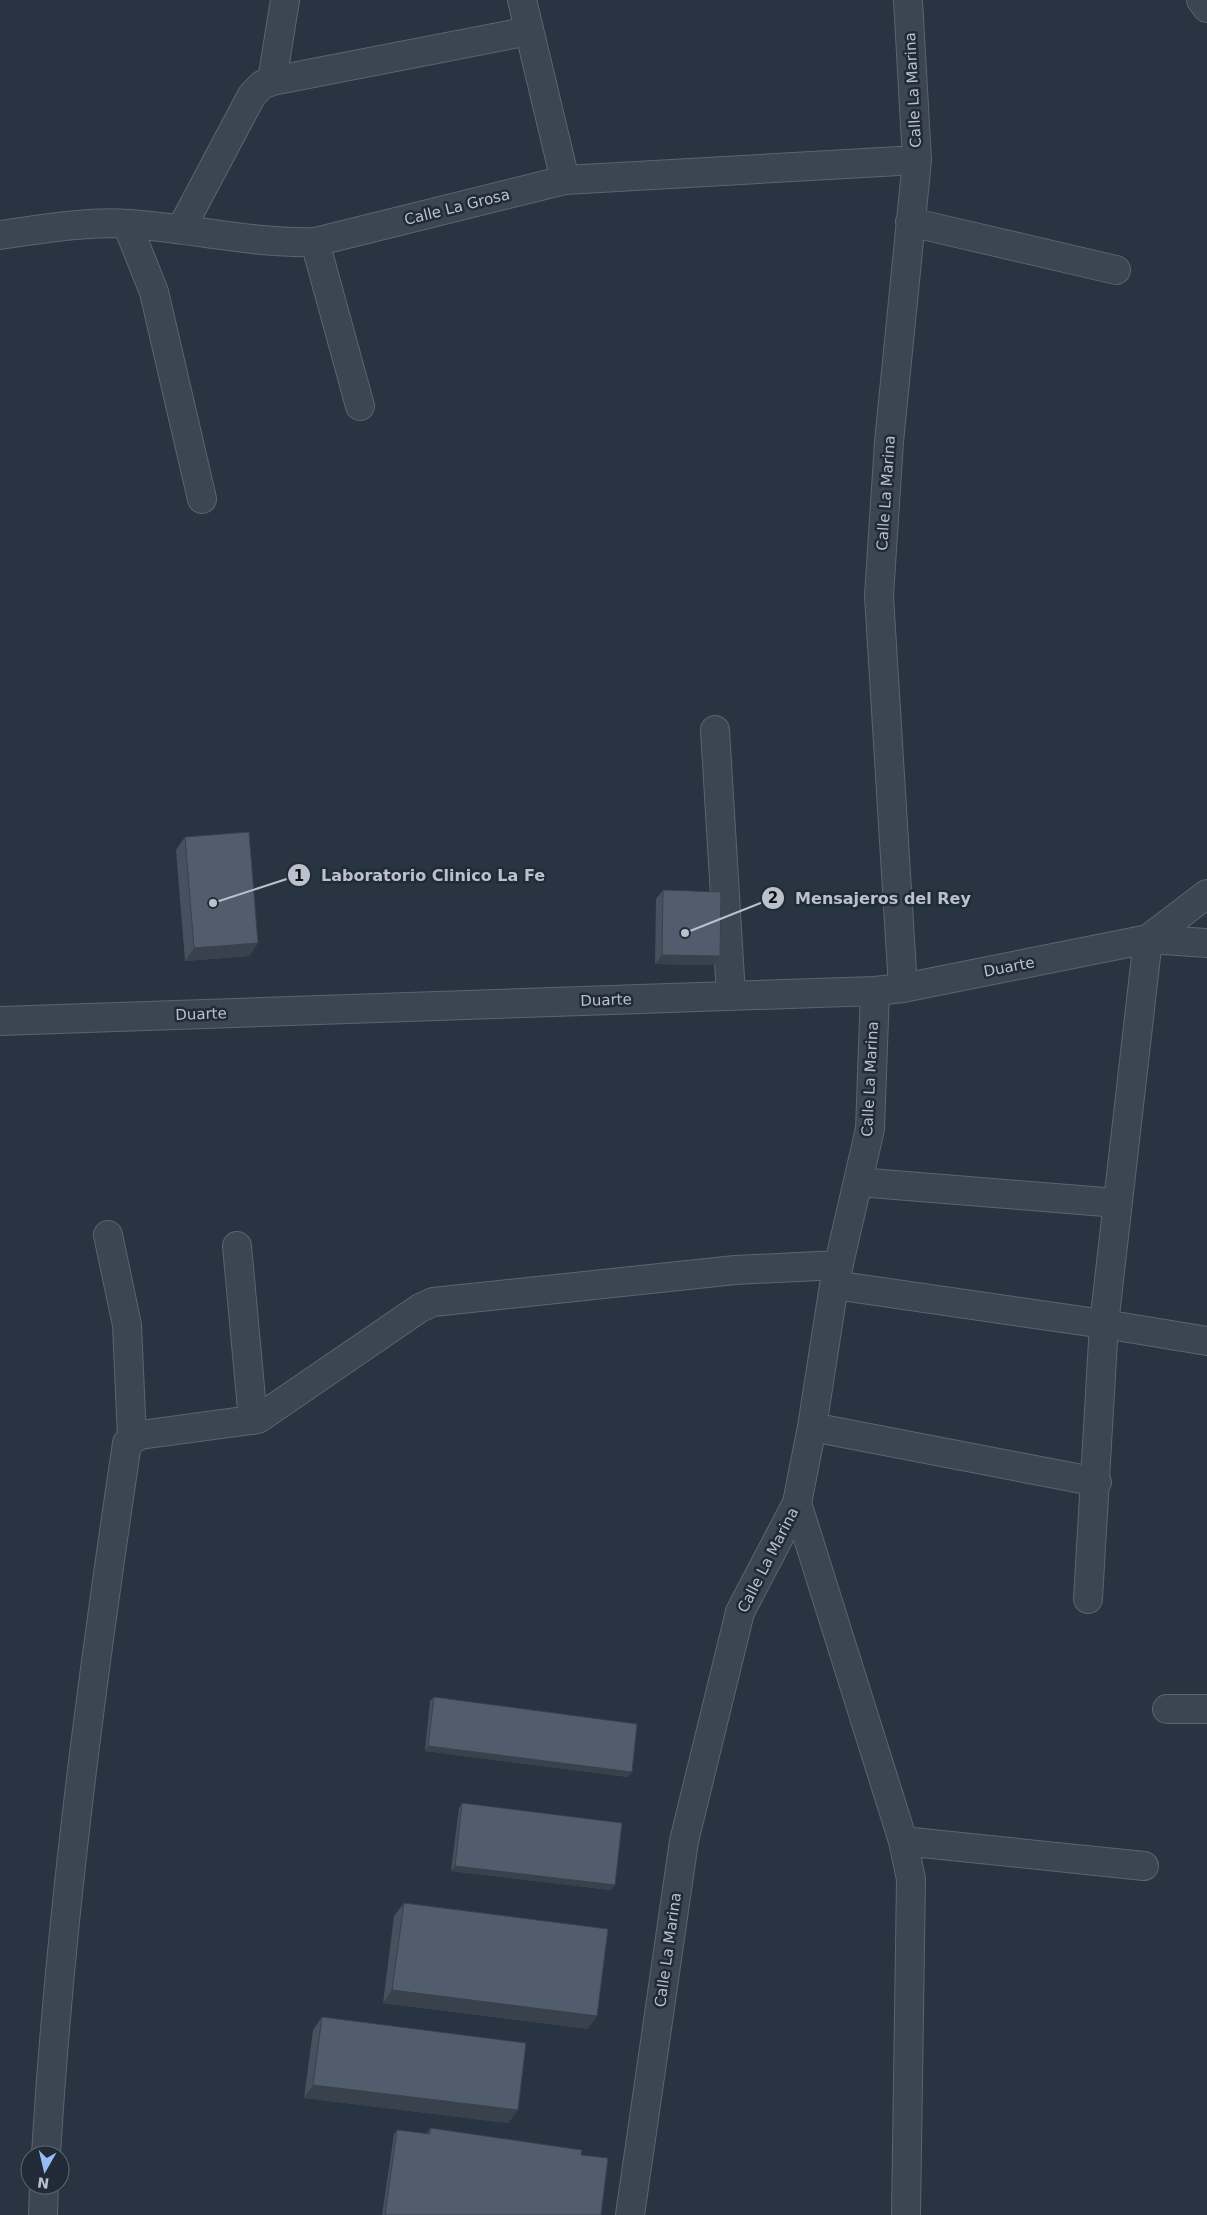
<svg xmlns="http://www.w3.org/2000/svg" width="1207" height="2215" viewBox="0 0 1207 2215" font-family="'DejaVu Sans',sans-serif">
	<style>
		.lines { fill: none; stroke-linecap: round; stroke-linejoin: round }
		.minor-casing { stroke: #5b646f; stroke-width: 30 }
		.minor { stroke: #3c4652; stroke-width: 28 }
		.wall { fill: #46505e }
		.shaded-wall { fill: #39414c }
		.building { fill: #515d6d; stroke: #39414c }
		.labels { text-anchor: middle; stroke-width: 5; stroke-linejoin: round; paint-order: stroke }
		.street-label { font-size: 15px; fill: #bac1cc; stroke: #212b37 }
		.leader { fill: none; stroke: #bac1cc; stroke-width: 2 }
		.callout-dot { fill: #bac1cc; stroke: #212b37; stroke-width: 2 }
		.mark-label { font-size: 15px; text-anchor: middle; font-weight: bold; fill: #111 }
		.callout-label { font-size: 16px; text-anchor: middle; font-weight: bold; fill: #bac1cc; stroke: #212b37; stroke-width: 5; stroke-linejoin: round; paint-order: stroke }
	</style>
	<rect width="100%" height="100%" fill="#283442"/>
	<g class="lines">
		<g class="minor-casing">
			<path id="minor" d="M 522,0 L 565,180
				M 1201,0 L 1207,8
				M 272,81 L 285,0
				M 910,222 L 1116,270
				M 127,224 L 154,292 L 202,499
				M 181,229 L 252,95 L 262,85 L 272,81 L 529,31
				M 0,235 C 43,229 85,221 129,224 C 191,228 253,244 315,242 L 565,180 L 917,160
				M 315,242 L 360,406
				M 715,730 L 731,995
				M 903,988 L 879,596 L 889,442 L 917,160 L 908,0
				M 0,1021 L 875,991 L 903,988 L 1148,939 L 1207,943
				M 858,1182 L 1117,1203
				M 108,1235 L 127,1325 L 132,1438
				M 237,1246 L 253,1420
				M 834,1285 L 1104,1324 L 1207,1341
				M 812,1427 L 1097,1482
				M 797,1503 L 903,1841 L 911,1879 L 906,2215
				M 1088,1599 L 1104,1324 L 1148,939 L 1207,894
				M 1167,1709 L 1207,1709
				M 903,1841 L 1144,1866
				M 46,2155 C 60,1917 92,1679 127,1443 L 140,1435 L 258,1419 L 420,1308 L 433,1302 L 735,1270 L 839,1265
				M 43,2215 L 44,2185
				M 630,2215 L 684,1841 L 740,1612 L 797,1503 L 812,1427 L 834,1285 L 870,1129 L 875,991"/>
		</g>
		<use href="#minor" class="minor"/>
	</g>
	<path class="wall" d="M 185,837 L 258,943 L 249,956 L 185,961 L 176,850 Z
		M 663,890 L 720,956 L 714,965 L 655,964 L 656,899 Z
		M 434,1697 L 628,1777 L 425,1751 L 430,1701 Z
		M 462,1803 L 615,1885 L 611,1890 L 451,1871 L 459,1808 Z
		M 404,1903 L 588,2029 L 383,2003 L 394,1916 Z
		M 322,2017 L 518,2110 L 508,2123 L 304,2098 L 313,2030 Z
		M 430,2128 L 581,2155 L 601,2215 L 382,2215 L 394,2134 L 397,2130 L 427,2134 Z"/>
	<path class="shaded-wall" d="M 258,943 L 249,956 L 185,961 L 194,948 Z
		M 662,955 L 720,956 L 714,965 L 655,964 Z
		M 428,1746 L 632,1772 L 628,1777 L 425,1751 Z
		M 455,1866 L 615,1885 L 611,1890 L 451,1871 Z
		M 392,1990 L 597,2016 L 588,2029 L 383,2003 Z
		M 313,2085 L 518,2110 L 508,2123 L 304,2098 Z"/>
	<path class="building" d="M 249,832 L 258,943 L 194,948 L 185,837 Z
		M 663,890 L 721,892 L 720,956 L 662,955 Z
		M 434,1697 L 637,1724 L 632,1772 L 428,1746 Z
		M 462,1803 L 622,1823 L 615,1885 L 455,1866 Z
		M 404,1903 L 608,1929 L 597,2016 L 392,1990 Z
		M 322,2017 L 526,2043 L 518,2110 L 313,2085 Z
		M 430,2128 L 582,2150 L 581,2155 L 608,2158 L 601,2215 L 385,2215 L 397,2130 L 430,2134 Z"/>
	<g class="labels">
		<g class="street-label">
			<text transform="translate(913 90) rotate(-93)" y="5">Calle La Marina</text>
			<text transform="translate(457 207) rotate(-14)" y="5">Calle La Grosa</text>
			<text transform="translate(886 493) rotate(-86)" y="5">Calle La Marina</text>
			<text transform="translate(1009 967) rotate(-11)" y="5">Duarte</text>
			<text transform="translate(606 1000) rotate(-2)" y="5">Duarte</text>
			<text transform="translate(201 1014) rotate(-2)" y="5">Duarte</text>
			<text transform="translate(870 1079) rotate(-87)" y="5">Calle La Marina</text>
			<text transform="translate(768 1560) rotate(-63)" y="5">Calle La Marina</text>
			<text transform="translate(668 1950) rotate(-82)" y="5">Calle La Marina</text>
		</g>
	</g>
	<path class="leader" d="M213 903L299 875M685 933L773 898"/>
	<g class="callout-dot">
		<circle cx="213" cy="903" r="5"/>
		<circle cx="685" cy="933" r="5"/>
		<circle cx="299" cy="875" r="12"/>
		<circle cx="773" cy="898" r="12"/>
	</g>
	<g class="mark-label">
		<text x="299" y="881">1</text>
		<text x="773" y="903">2</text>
	</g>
	<g class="callout-label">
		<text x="433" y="881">Laboratorio Clinico La Fe</text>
		<text x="883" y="904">Mensajeros del Rey</text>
	</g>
	<g transform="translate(45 2170) rotate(188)"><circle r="24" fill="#212b37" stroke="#5e6773"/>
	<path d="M0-4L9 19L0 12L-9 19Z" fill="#96bcf5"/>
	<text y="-8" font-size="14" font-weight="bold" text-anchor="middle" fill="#bac1cc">N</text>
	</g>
</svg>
